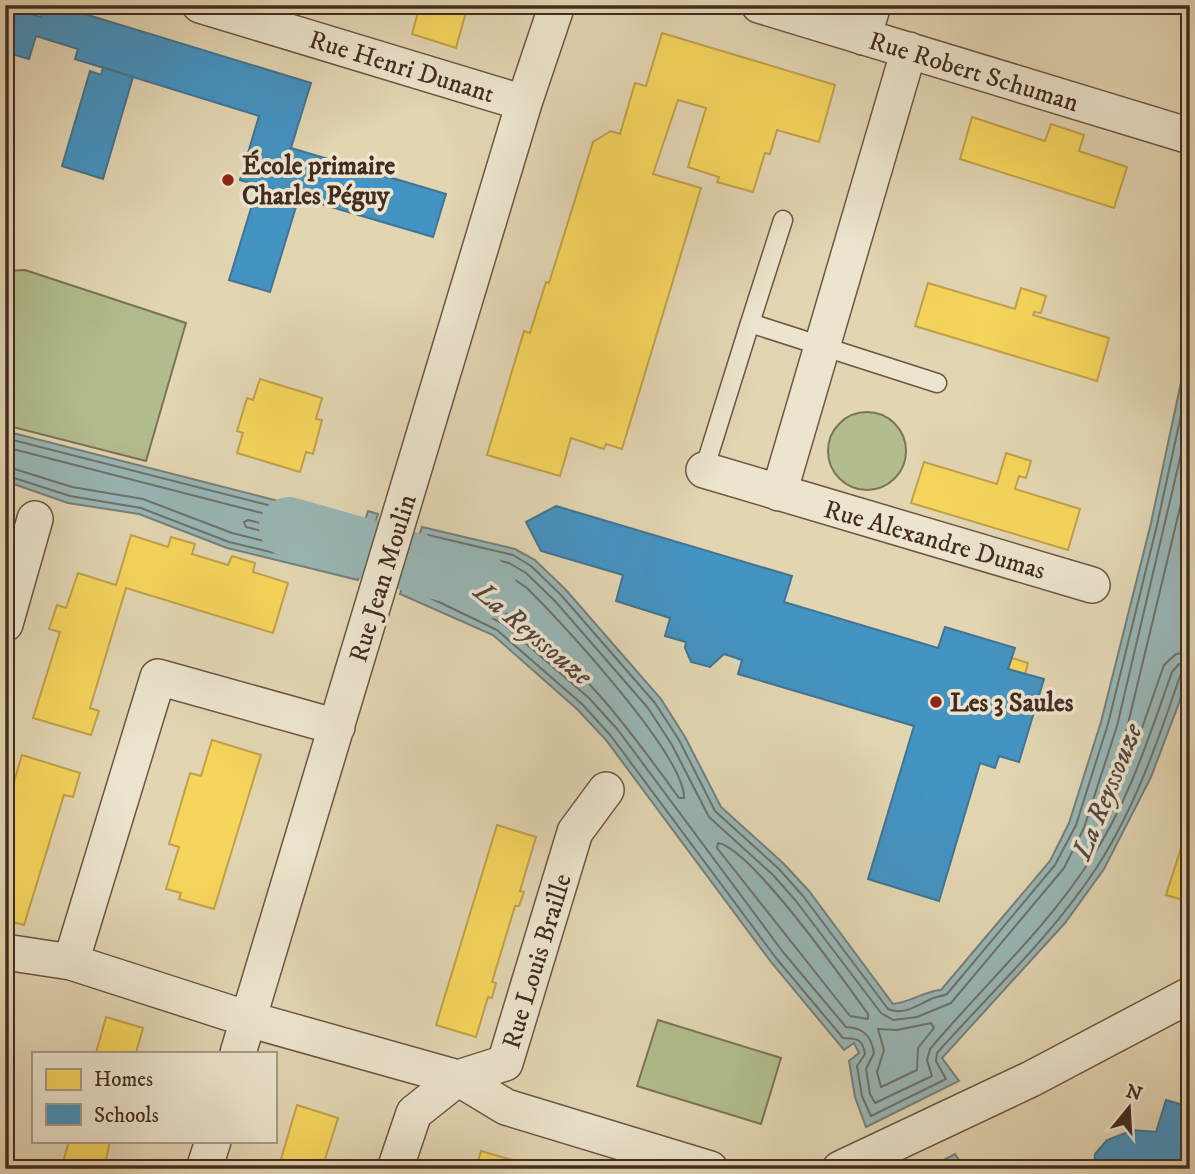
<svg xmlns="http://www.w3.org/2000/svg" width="1195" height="1174" viewBox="0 0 1195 1174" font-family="'IM FELL DW Pica',serif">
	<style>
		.green { fill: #b2bd8d; stroke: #7b7457; stroke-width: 2 }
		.water { fill: #98b6b5; stroke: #767f7a; stroke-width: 2 }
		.homes { fill: #f6d55c; stroke: #c1a24a; stroke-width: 2 }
		.schools { fill: #4393c3; stroke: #437492; stroke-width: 2 }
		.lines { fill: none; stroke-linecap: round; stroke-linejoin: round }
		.shore { stroke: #6e716b; stroke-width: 2 }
		.river { stroke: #98b6b5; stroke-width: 60 }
		.lane-casing { stroke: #6c5645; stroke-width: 21 }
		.street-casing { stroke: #6c5645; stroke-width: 38 }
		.lane { stroke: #ece4cd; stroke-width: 18 }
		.street { stroke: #ece4cd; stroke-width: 35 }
		.poi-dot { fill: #8f2418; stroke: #ece4cd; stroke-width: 2.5 }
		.labels { text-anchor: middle; stroke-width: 7; stroke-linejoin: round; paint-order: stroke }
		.street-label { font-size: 26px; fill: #442c21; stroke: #ece4cd }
		.poi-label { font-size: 26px; font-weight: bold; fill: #442c21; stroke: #ece4cd; text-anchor: start }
		.water-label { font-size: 28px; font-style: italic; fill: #55483f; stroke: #ece4cd }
	</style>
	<rect width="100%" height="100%" fill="#e2d5b2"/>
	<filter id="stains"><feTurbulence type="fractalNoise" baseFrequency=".00286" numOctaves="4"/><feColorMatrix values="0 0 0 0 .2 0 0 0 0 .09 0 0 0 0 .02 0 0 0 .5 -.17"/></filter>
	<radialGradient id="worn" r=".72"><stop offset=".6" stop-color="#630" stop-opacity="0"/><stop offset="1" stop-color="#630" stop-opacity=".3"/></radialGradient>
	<path class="green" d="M 25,270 L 186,323 L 146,461 L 5,425 L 5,271 Z
		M828 451a39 39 0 1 1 78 0a39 39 0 1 1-78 0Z
		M 658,1020 L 781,1058 L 761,1124 L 637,1086 Z"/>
	<path class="water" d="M 1190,340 L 1190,665 L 1179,703 L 1151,777 L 1104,869 L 1065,923 L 942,1058 L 959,1081 L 866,1127 L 855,1097 L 849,1061 L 859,1053 L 854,1043 L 844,1050 L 771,962 L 606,740 L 577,709 L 493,635 L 400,594 L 422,527 L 515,549 L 535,560 L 566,590 L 661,699 L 685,737 L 721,807 L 784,864 L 809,891 L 893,1004 C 912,1002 924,991 941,990 L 1050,861 L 1069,823 L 1101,722 L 1151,523 Z
		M 5,431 L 364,523 L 368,511 L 378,514 L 358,580 L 227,548 L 139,514 L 68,503 L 5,481 Z
		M 955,1154 L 965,1169 L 926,1169 Z"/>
	<path class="homes" d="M 420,5 L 468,5 L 456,48 L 412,34 Z
		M 1074,5 L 1107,5 L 1104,14 Z
		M 662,33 L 835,85 L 819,142 L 777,130 L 770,154 L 765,153 L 753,192 L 717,182 L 719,177 L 688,167 L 706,108 L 678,100 L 653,174 L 701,188 L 622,449 L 606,444 L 604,449 L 571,438 L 560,476 L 487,455 L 524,331 L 530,333 L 546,282 L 549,283 L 593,142 L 611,131 L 620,134 L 635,83 L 646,86 Z
		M 972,117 L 1045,141 L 1051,124 L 1084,135 L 1079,151 L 1127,167 L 1114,208 L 960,159 Z
		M 928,283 L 1015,309 L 1021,288 L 1046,296 L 1041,313 L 1034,312 L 1033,315 L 1109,338 L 1097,381 L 915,326 Z
		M 260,379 L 322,398 L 316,419 L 322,420 L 313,454 L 306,452 L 300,472 L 237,453 L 243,433 L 237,431 L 247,398 L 253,400 Z
		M 1006,453 L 1031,461 L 1026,478 L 1019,476 L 1015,489 L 1080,509 L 1068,550 L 911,503 L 924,462 L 997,484 Z
		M 131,535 L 168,547 L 171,537 L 195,544 L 192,554 L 228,565 L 232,556 L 255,563 L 253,572 L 288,583 L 273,633 L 126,588 L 90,708 L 99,711 L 91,735 L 33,718 L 60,632 L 49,629 L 57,605 L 66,608 L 78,573 L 116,585 Z
		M 1012,658 L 1028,663 L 1025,674 L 1008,669 Z
		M 212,740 L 261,755 L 214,909 L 179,899 L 181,893 L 166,889 L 179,847 L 169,844 L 190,773 L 201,776 Z
		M 22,755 L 80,773 L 73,797 L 64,795 L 24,925 L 5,920 L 5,811 Z
		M 1190,820 L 1190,902 L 1166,895 Z
		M 497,825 L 536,837 L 520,891 L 524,892 L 519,906 L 515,906 L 492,982 L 496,983 L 492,998 L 488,997 L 476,1037 L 436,1025 Z
		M 106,1017 L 143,1028 L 136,1053 L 96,1053 Z
		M 297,1105 L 338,1118 L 322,1169 L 278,1169 Z
		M 69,1141 L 110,1141 L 104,1169 L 61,1169 Z
		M 481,1151 L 539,1168 L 476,1169 Z"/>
	<path class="schools" d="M 45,5 L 77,5 L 90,9 L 88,15 L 311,83 L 291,148 L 446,194 L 433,237 L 240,180 L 259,116 L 75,59 L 78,49 L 36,36 L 29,59 L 5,52 L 5,6 L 41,17 Z
		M 103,67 L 133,77 L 103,179 L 62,166 L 90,71 L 101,75 Z
		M 268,188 L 299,197 L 270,292 L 229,280 L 256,192 L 266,195 Z
		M 556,506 L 792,576 L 784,602 L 938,648 L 945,627 L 1015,648 L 1008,669 L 1044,679 L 1019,762 L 999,756 L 995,768 L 980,763 L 939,901 L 868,879 L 914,726 L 738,674 L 742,660 L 724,654 L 710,667 L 691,662 L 685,648 L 686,642 L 665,636 L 670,618 L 616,601 L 623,575 L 541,551 L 526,522 Z
		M 1166,1100 L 1190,1107 L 1190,1169 L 1094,1169 L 1095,1154 L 1107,1140 L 1133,1130 L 1156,1132 Z"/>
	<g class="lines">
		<path class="shore" d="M 1190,374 L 1157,525 L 1108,724 L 1076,825 L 1055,865 L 947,994 C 941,997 936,996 931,999 C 918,1005 903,1016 888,1009 L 803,896 L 779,869 L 715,811 L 679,740 L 655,703 L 561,595 L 531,566 L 513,555 L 428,535 L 410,588 L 497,630 L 582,704 L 611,736 L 776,958 L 843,1038 C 856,1039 862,1037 865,1054 L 857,1066 L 862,1096 L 871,1116 L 946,1079 L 936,1061 L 937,1053 C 991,992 1052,936 1097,867 C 1135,808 1158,741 1180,676 L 1190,671
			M 1190,416 L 1117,726 L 1084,828 L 1064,868 L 951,1003 L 917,1017 L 893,1020 L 881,1013 L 796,901 L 773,875 L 709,817 L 672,745 L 648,708 L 555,601 L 526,573 L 509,563 L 435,545 L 421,583 L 502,623 L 589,698 L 618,730 L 783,952 L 846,1027 C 863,1028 871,1035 874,1053 L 866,1069 L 870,1094 L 875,1103 L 932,1076 L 927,1060 L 930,1049 C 983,986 1044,931 1089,862 C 1128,804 1149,737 1172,672 L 1179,664 L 1190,662
			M 5,438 L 362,529 L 365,533 L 354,569 L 350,571 L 229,542 L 141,508 L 70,496 L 5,475
			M 5,447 L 351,536 L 354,540 L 345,561 L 232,533 L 143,499 L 72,487 L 5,466
			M 1190,466 L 1127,728 L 1106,793 L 1108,796 L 1113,795 L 1142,728 L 1164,665 L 1176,654 L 1190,652
			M 248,520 L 321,539 L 324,543 L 321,546 L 246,527 L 244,522 Z
			M 440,558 L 505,573 L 527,588 C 561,622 685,755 684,798 L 679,798 C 630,730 579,660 507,614 C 485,599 459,591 434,579 Z
			M 718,843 C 751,848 845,982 868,1014 L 868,1019 L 850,1016 L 717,848 Z
			M 931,1023 L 934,1028 L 918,1048 L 917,1070 L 881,1087 L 877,1072 L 884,1050 L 878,1029 L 897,1030 Z"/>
		<path class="river" d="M 289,527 L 478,581 L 487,589"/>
		<g class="lane-casing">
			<path id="lane" d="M 750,323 L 783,220
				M 704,470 L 750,323 L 937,383"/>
		</g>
		<g class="street-casing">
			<path id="street" d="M 200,5 L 524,103
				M 759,5 L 1190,136
				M 863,37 L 873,5
				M 704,470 L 1092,585
				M 779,493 L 909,50
				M 5,624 L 35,519
				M 5,952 L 71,962 L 248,1019 L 458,1078 L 506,1107 L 710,1169
				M 71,962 L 158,677 L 337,727
				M 238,1053 L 524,103 L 557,5
				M 204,1169 L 213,1141
				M 395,1169 L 414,1113 L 458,1078 L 505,1063 L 575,832 L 606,790
				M 840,1169 L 1031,1079 L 1190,995"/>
		</g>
		<use href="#lane" class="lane"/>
		<use href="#street" class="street"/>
	</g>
	<g class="poi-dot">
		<circle cx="228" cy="180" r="7"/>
		<circle cx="936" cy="702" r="7"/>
	</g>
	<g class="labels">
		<g class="street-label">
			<text transform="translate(402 66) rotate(17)" y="9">Rue Henri Dunant</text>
			<text transform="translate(974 71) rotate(17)" y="9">Rue Robert Schuman</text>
			<text transform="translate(935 539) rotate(16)" y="9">Rue Alexandre Dumas</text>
			<text transform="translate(382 578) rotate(-73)" y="9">Rue Jean Moulin</text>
			<text transform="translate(536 961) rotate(-73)" y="9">Rue Louis Braille</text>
		</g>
		<g class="poi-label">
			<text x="242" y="174">École primaire<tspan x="242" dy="30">Charles Péguy</tspan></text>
			<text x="950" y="711">Les 3 Saules</text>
		</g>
		<g class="water-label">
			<text transform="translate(534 633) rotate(40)" y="10">La Reyssouze</text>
			<text transform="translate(1106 791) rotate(-68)" y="10">La Reyssouze</text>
		</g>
	</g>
	<rect width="1195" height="1174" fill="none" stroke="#e2d5b2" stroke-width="28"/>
	<rect x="7" y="7" width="1181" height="1160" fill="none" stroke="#442c21" stroke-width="3.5"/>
	<rect x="14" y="14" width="1167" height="1146" fill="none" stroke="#442c21" stroke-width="2"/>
	<rect x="32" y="1052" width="245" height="91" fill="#ece4cd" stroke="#a99a88" stroke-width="2"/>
	<rect x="46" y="1069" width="35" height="21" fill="#f6d55c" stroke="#a99a88" stroke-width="2"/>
	<text x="94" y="1086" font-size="21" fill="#442c21">Homes</text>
	<rect x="46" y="1104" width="35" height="21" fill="#4393c3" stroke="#a99a88" stroke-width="2"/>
	<text x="94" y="1122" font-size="21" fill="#442c21">Schools</text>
	<g transform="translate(1129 1108) rotate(18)" stroke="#ece4cd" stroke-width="5" paint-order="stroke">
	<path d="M0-5L12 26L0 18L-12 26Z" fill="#442c21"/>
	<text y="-10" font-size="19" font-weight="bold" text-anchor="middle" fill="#442c21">N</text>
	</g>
	<rect width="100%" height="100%" filter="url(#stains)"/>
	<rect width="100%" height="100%" fill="url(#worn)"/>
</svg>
